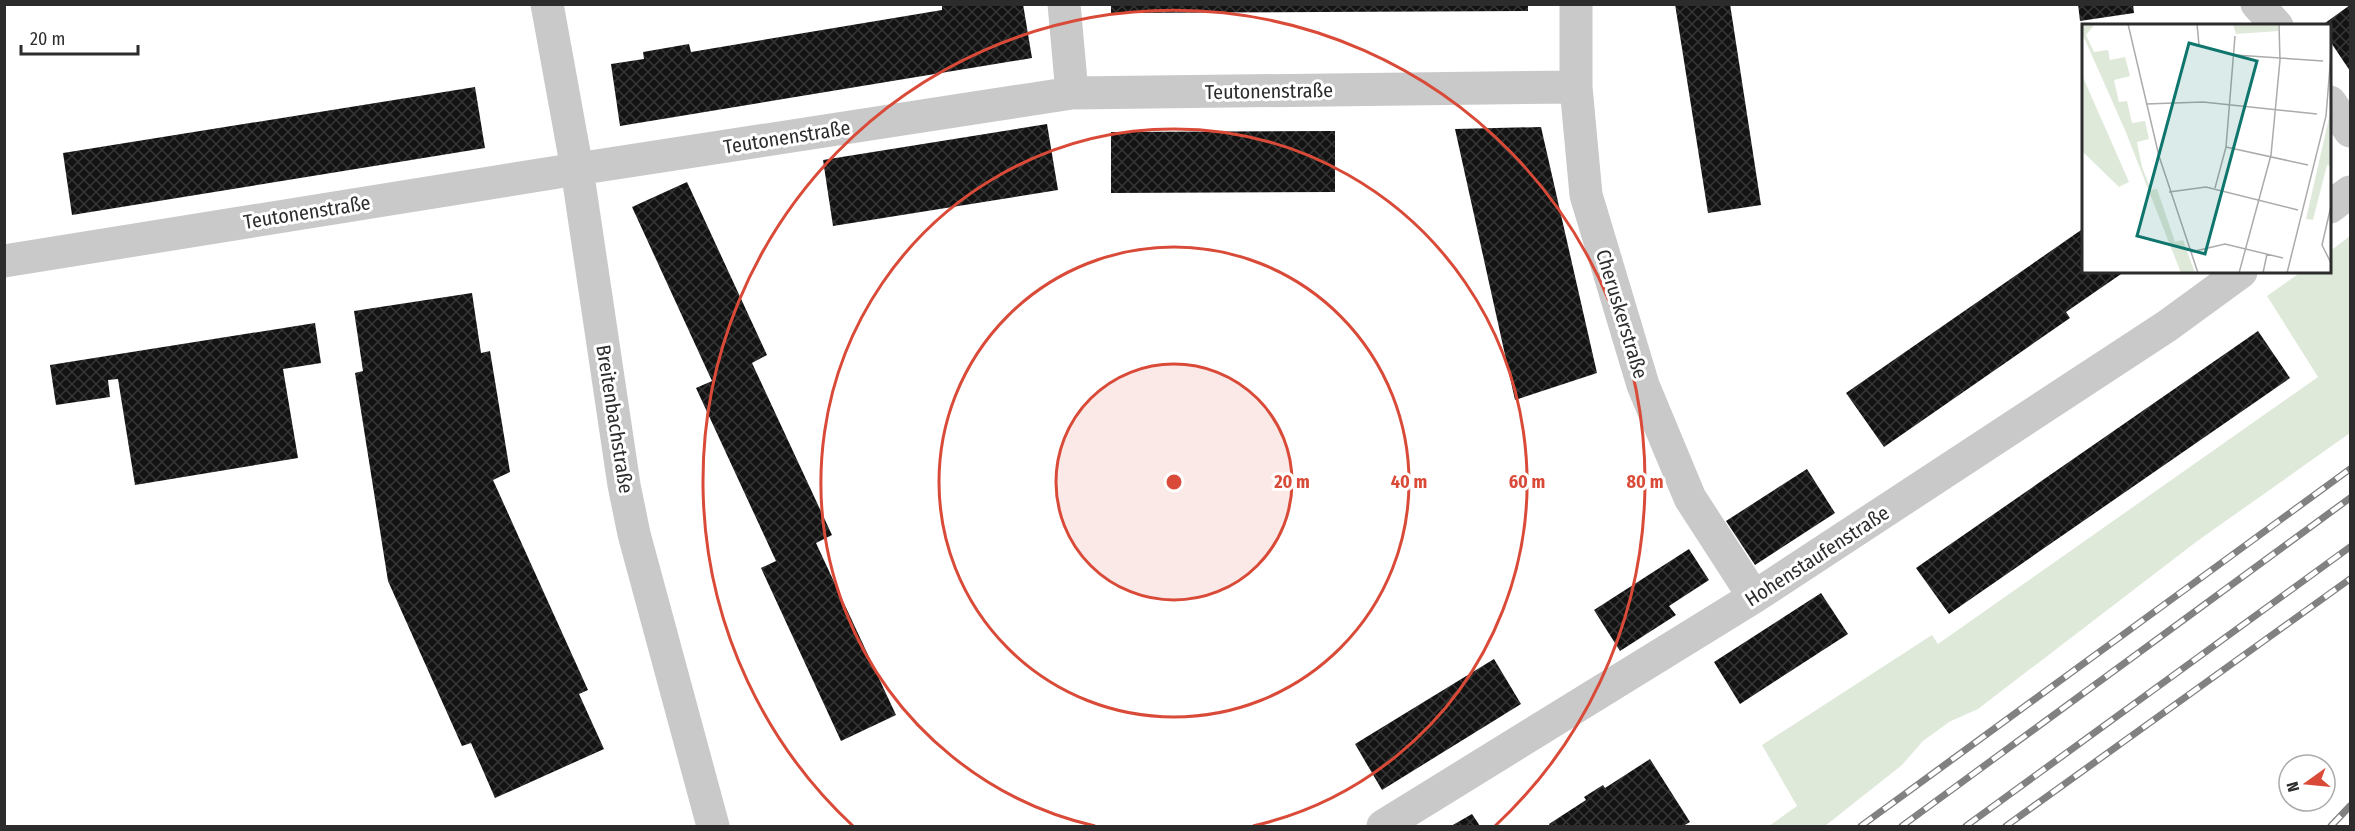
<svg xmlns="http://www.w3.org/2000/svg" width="2355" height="831" viewBox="0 0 2355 831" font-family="'Fira Sans Condensed',sans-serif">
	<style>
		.green { fill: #dfe9da }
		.building { fill: url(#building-cross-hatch) }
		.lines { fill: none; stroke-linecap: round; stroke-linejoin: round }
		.minor { stroke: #c9c9c9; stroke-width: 33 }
		.rail-casing { stroke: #818181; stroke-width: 7 }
		.rail { stroke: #fff; stroke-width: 4.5; stroke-dasharray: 14; stroke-linecap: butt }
		.ring { fill: none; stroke: #d94b38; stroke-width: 3 }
		.labels { text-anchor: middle; stroke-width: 6; stroke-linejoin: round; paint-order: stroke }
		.street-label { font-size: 20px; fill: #2c2c2c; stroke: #fff }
		.inset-road { fill: none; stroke: #ababab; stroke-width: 1.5 }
		.view { fill: #0f766e; fill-opacity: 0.15; stroke: #0f766e; stroke-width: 3 }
		.inset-edge { fill: none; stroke: #2c2c2c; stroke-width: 3 }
		.centre { fill: #d94b38; stroke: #fff; stroke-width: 3 }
		.ring-label { font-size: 18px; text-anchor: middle; font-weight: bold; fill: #d94b38; stroke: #fff; stroke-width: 6; stroke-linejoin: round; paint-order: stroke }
	</style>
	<defs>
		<pattern id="building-cross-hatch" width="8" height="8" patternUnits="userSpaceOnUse" patternTransform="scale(1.5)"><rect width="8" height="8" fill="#131313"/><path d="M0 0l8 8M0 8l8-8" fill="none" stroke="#363636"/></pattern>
	</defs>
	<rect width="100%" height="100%" fill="#fff"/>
	<path class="green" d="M 2350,236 L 2350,433 L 2196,542 L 1978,709 L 1949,722 L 1923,741 L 1902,765 L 1825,826 L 1769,826 L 1797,806 L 1762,745 L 1932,635 L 1938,644 L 2318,377 L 2267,296 L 2301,272 L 2330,272 L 2330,251 Z"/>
	<path class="building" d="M 942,4 L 1023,4 L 1032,58 L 620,126 L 611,64 L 644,59 L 643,52 L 689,44 L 691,52 L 942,10 Z
		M 1111,4 L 1528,4 L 1528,11 L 1111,13 Z
		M 1675,4 L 1730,4 L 1761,205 L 1708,213 Z
		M 2078,4 L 2133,4 L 2134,13 L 2080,21 Z
		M 2350,5 L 2350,71 L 2330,41 L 2330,26 L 2321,26 Z
		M 475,87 L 485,148 L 72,215 L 63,153 Z
		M 1047,124 L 1058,190 L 833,226 L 823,160 Z
		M 1541,127 L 1597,373 L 1515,400 L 1455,129 Z
		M 1335,131 L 1335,192 L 1111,193 L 1111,132 Z
		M 687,182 L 767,355 L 752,363 L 832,535 L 816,543 L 896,715 L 841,741 L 761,568 L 776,561 L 696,388 L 712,381 L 632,207 Z
		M 2084,228 L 2084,272 L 2124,272 L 2066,312 L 2070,318 L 1884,447 L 1846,393 Z
		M 472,293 L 481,353 L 490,351 L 510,472 L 493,480 L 588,690 L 579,694 L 604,749 L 495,798 L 471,743 L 462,746 L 388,581 L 355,373 L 363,371 L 354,311 Z
		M 315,323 L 321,363 L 283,369 L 298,458 L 135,485 L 118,379 L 108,380 L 110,397 L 56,405 L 50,365 Z
		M 2258,331 L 2290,378 L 1949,614 L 1916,568 Z
		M 1807,469 L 1835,513 L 1755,565 L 1726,521 Z
		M 1689,549 L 1709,580 L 1669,606 L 1676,615 L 1620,651 L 1594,610 Z
		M 1821,593 L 1848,634 L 1740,704 L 1714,662 Z
		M 1494,659 L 1521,704 L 1382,790 L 1355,744 Z
		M 1650,759 L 1690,822 L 1683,826 L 1550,826 L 1549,824 L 1586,800 L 1584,797 L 1603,785 L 1605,788 Z
		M 1472,814 L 1480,826 L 1451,826 Z"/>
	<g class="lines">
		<path class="minor" d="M 547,4 L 577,169 L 624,485 L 634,534 L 713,826
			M 1064,4 L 1072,93
			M 1576,4 L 1576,87 L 1586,195 L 1643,385 L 1690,498 L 1754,597
			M 2257,4 L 2277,26
			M 2330,102 L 2350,131
			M 2330,207 L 2350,192
			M 4,261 L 577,169 L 1072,93 L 1576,87
			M 1383,826 L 1754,597 L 2167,326 L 2241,272"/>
		<g class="rail-casing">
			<path id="rail" d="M 1861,826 L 2350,469
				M 1902,826 L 2350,498
				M 1966,826 L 2350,547
				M 2006,826 L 2350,579
				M 2331,826 L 2350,806"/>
		</g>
		<use href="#rail" class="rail"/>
	</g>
	<circle cx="1174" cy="482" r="118" fill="#d94b38" fill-opacity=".12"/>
	<g class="ring">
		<circle cx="1174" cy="482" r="118"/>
		<circle cx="1174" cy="482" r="235"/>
		<path d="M1095 826A353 353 0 1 1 1253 826"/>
		<path d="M853 826A471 471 0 1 1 1495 826"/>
	</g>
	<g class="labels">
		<g class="street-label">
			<text transform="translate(1269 91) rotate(-1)" y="7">Teutonenstraße</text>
			<text transform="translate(787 137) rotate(-9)" y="7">Teutonenstraße</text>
			<text transform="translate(307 212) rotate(-9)" y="7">Teutonenstraße</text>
			<text transform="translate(1622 314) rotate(73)" y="7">Cheruskerstraße</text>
			<text transform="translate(615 419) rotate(81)" y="7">Breitenbachstraße</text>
			<text transform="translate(1817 556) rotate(-33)" y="7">Hohenstaufenstraße</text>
		</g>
	</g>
	<g transform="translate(2082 24)">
		<rect width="249" height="249" fill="#fff"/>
		<path d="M 249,85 L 249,142 L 245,141 L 231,196 L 224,195 Z" fill="#dfe9da"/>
		<path d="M 0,0 L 13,0 L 4,11 L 12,28 L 26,26 L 28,36 L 43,33 L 48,52 L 32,56 L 37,78 L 45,77 L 50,99 L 63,97 L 67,115 L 55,118 L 60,143 L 69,166 L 75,165 L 93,218 L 101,216 L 113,249 L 99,249 L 43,106 L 0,9 ZM 151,0 L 196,0 L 196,7 L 154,10 ZM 0,51 L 47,158 L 37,163 L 0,127 Z" fill="#dfe9da"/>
		<path class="inset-road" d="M 46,0 L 77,132 L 116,249M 81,0 L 102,0M 115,0 L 117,21M 153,31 L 241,37M 64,80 L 121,78 L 235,90M 144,123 L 226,141M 133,164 L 144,123 L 153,12M 87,168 L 124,163 L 216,186M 249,182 L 240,221 L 249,239M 109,228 L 143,220 L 201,234M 157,249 L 189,131 L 198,36 L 197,0M 181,249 L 185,230M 205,249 L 244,92 L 249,30"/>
		<path class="view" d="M 107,19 L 175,37 L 123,230 L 55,212 Z"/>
		<rect width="249" height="249" class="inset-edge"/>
	</g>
	<circle cx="1174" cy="482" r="9" class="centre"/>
	<g class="ring-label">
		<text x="1292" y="488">20 m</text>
		<text x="1409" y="488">40 m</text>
		<text x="1527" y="488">60 m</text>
		<text x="1645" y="488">80 m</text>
	</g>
	<rect width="2355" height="831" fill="none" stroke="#2c2c2c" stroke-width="12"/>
	<g transform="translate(2307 783) rotate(255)"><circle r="28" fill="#ffffff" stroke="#ababab" stroke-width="1.5"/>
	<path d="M0-4.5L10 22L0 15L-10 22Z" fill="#d94b38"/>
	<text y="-9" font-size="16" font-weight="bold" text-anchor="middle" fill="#2c2c2c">N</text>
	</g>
	<path d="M21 45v9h117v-9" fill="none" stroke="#2c2c2c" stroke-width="3"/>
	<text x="30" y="45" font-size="18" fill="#2c2c2c" stroke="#ffffff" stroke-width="4.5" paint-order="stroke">20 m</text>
</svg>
